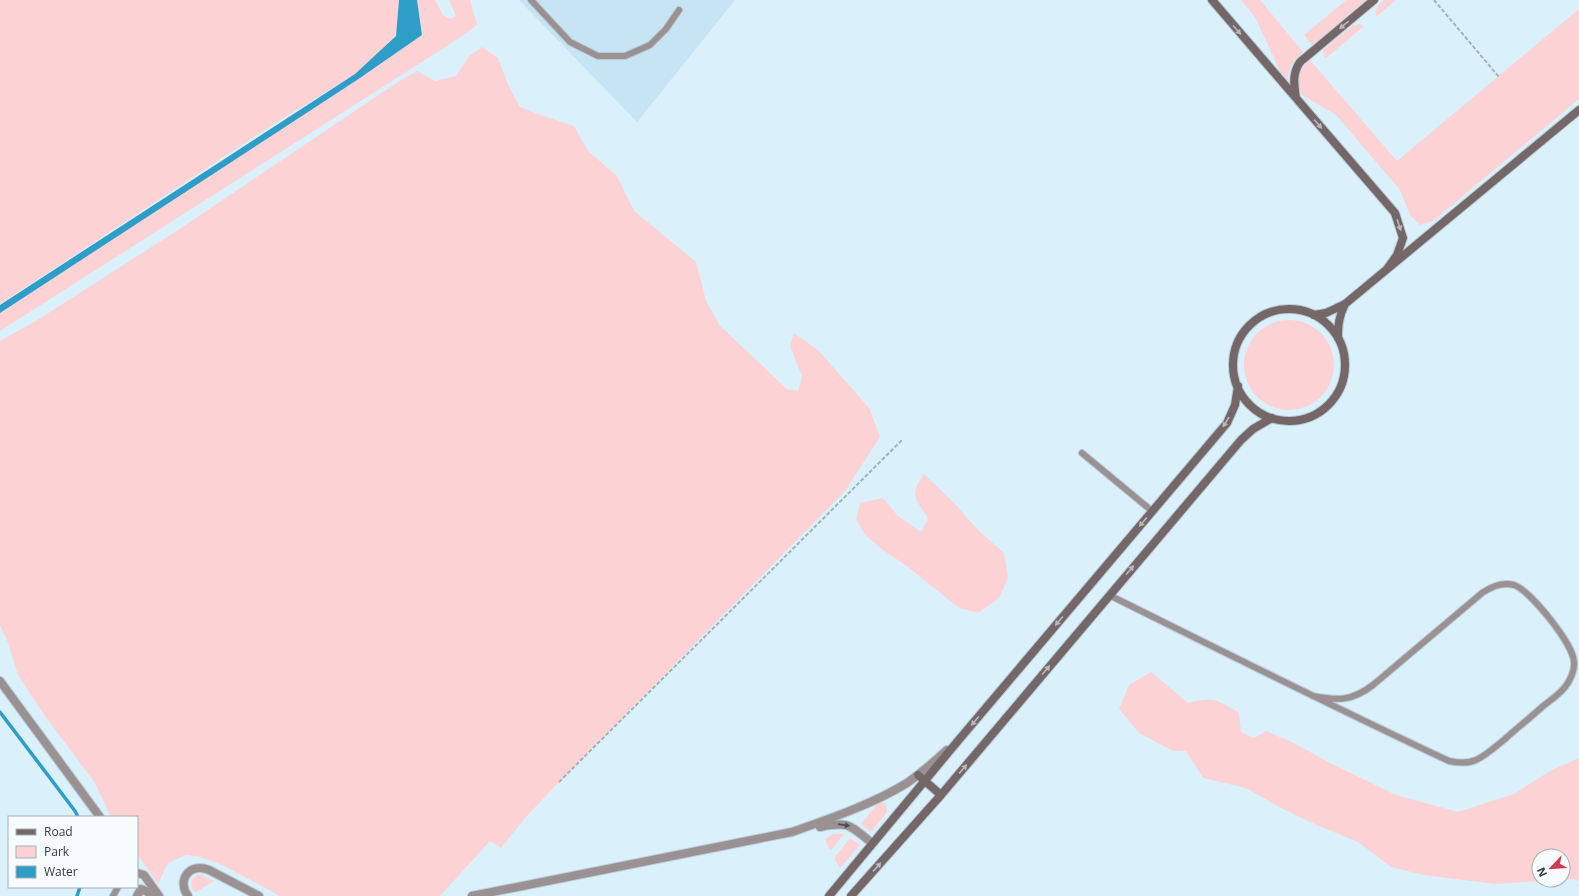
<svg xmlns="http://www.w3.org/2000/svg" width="1579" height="896" viewBox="0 0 1579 896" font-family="'Open Sans',sans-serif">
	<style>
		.built { fill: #c6e4f3 }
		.green { fill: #fcd2d5 }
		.water { fill: #2e9ec8 }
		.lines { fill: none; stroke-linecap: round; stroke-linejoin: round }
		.stream { stroke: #2e9ec8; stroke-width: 3.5 }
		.service-casing { stroke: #b8ccd6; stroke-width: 8 }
		.pedestrian-casing { stroke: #b8ccd6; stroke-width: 10 }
		.minor-casing { stroke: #b8ccd6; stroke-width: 10 }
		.secondary-casing { stroke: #b8ccd6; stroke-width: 10 }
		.path { stroke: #a1b3bc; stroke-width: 2; stroke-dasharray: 4 2; stroke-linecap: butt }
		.service { stroke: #9c9192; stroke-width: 6 }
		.pedestrian { stroke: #9c9192; stroke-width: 8 }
		.minor { stroke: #9c9192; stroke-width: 8 }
		.secondary { stroke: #756667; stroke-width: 8 }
		.oneway { fill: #bcb8ba }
		.oneway2 { fill: #4c5054 }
	</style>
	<rect width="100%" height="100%" fill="#daf1fc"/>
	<path class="built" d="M 519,0 L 735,0 L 637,122 Z"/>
	<path class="green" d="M 0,0 L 399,0 L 396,36 L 355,74 L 277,122 L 0,304 Z
		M 417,0 L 435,0 L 443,15 L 450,19 L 456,16 L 449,0 L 470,0 L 477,25 L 461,37 L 0,331 L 0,313 L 422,35 Z
		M 1241,0 L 1260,0 L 1303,52 C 1293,60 1288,67 1288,81 L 1280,71 L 1255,17 Z
		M 1346,0 L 1366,0 L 1312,45 L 1304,35 Z
		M 1384,0 L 1396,0 L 1376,17 C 1374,9 1378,5 1384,0 Z
		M 1579,9 L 1579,99 L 1433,221 L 1420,225 L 1410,215 L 1400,190 L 1336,115 L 1302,95 L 1298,84 L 1300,71 L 1310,60 L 1397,161 Z
		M 1360,24 L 1364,26 L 1325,59 L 1323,50 L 1353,25 Z
		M 482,47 L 498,58 L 508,85 L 520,107 L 541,115 L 574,126 L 588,151 L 617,176 L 634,211 L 696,262 L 706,301 L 720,326 L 787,389 L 798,391 L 802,377 L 790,346 L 794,333 L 819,351 L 869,408 L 880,437 L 845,491 L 559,782 L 525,818 L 501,848 L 490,841 L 440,896 L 280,896 L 223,865 L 200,857 L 186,855 L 168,863 L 158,884 L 137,854 L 137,817 L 111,817 L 95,783 L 42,712 L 18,675 L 7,640 L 0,625 L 0,341 L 39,319 L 178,230 L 398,82 L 417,71 L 435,81 L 456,76 L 469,56 Z
		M1244 365a45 45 0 1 1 90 0a45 45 0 1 1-90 0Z
		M 924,474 L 956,505 L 978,530 L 1004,553 L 1008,578 L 999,598 L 978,613 L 959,608 L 908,567 L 883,550 L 865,535 L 856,519 L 860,503 L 883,498 L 898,516 L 921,532 L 928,518 C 915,498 909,495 924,474 Z
		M 1151,672 L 1188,703 C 1213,697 1217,699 1239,713 L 1241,732 L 1254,738 L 1266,731 L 1294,743 L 1328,762 L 1396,795 L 1458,812 L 1514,794 L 1550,771 L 1579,758 L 1579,881 L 1574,879 L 1563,880 L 1563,856 L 1539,856 L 1539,880 L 1558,880 L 1496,884 L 1423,875 L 1391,867 L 1358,842 L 1319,826 L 1281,808 L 1246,788 L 1203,778 L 1186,751 L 1173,751 L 1139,733 L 1119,709 L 1129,685 Z
		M 882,802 L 886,805 L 887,812 L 871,832 L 861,824 L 878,803 Z
		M 833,834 L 844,834 L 830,851 L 825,839 Z
		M 850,838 L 860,845 L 840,868 L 834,858 Z
		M 197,875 L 201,875 L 214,881 L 196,892 L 193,890 C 190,884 191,879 197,875 Z"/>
	<path class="water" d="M 399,0 L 417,0 L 422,35 L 357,80 L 0,313 L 0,305 L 355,74 L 396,36 Z"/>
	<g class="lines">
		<path class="stream" d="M 0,712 L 75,811 L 78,817
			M 77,896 L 80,887"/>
		<g class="service-casing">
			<path id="service" d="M 531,0 L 570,42 L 598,56 L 625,56 L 650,45 L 666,29 L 679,10
				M 1082,453 L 1152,511
				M 1109,595 C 1222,651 1335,708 1449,761 C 1458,763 1467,764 1476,760 C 1487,755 1496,746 1505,739 C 1517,728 1530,718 1542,707 C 1549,701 1559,695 1565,687 C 1570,681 1575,670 1574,662 C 1574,645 1530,590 1514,585 C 1503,582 1491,587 1482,593 L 1373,685 C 1352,701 1338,701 1313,696
				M 113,896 L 118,887"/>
		</g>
		<g class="pedestrian-casing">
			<path id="pedestrian" d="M 137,896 L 141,889 L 148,892 L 150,896"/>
		</g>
		<g class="minor-casing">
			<path id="minor" d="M 0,681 L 100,817
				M 820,827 C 850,821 849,825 872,843
				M 137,873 L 144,875 L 159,896
				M 188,896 C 176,880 190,862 209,870 L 259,896
				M 472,896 L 792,832 C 829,819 873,804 907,783 C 921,773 934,762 947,750"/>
		</g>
		<g class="secondary-casing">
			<path id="secondary" d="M 1212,0 L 1296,98
				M 1374,0 L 1300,62 C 1292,74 1294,84 1296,98 L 1395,213 L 1403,238 L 1397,255 L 1387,269
				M1233 365a56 56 0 1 1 112 0a56 56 0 1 1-112 0Z
				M 1314,315 L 1326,313 L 1345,304 L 1579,110
				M 1338,338 C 1338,325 1339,316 1345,304
				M 918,775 L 941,795
				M 829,896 L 957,742 L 1227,423 L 1235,405 L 1238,386
				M 851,896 L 941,795 L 1241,440 L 1253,429 L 1272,418"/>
		</g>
		<path class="path" d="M 1434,0 L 1499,77
			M 559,782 L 902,440"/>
		<use href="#service" class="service"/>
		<use href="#pedestrian" class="pedestrian"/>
		<use href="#minor" class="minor"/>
		<use href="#secondary" class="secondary"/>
	</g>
	<defs><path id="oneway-solid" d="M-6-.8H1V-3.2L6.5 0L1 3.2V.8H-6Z"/></defs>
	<g class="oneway">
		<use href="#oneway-solid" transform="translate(1344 25) rotate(140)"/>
		<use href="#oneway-solid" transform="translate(1237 30) rotate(49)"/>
		<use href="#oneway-solid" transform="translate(1318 124) rotate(49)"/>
		<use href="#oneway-solid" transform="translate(1399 225) rotate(71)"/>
		<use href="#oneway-solid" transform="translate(1226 422) rotate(122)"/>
		<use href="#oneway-solid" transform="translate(1143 522) rotate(130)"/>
		<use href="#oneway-solid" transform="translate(1130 570) rotate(-50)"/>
		<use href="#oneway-solid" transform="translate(1059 621) rotate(130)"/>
		<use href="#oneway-solid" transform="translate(1046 670) rotate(-50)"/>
		<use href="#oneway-solid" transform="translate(975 721) rotate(130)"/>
		<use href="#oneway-solid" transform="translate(963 769) rotate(-50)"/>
		<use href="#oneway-solid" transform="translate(877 867) rotate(-48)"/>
	</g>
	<use class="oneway2" href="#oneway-solid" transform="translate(844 825) rotate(8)"/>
	<rect x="8" y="816" width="130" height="72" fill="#f6fbfd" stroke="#a7aeb1"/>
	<rect x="16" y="829" width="20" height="6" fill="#756667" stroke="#a7aeb1"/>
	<text x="44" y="836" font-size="12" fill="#313a3f">Road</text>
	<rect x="16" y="846" width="20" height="12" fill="#fcd2d5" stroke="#a7aeb1"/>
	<text x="44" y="856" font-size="12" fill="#313a3f">Park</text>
	<rect x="16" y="866" width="20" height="12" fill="#2e9ec8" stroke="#a7aeb1"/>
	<text x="44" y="876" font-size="12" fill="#313a3f">Water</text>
	<g transform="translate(1551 868) rotate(245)"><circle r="19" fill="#f6fbfd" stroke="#a7aeb1"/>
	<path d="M0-3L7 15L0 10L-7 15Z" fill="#cd3d5a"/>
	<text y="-6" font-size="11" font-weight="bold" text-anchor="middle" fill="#313a3f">N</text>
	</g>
</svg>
